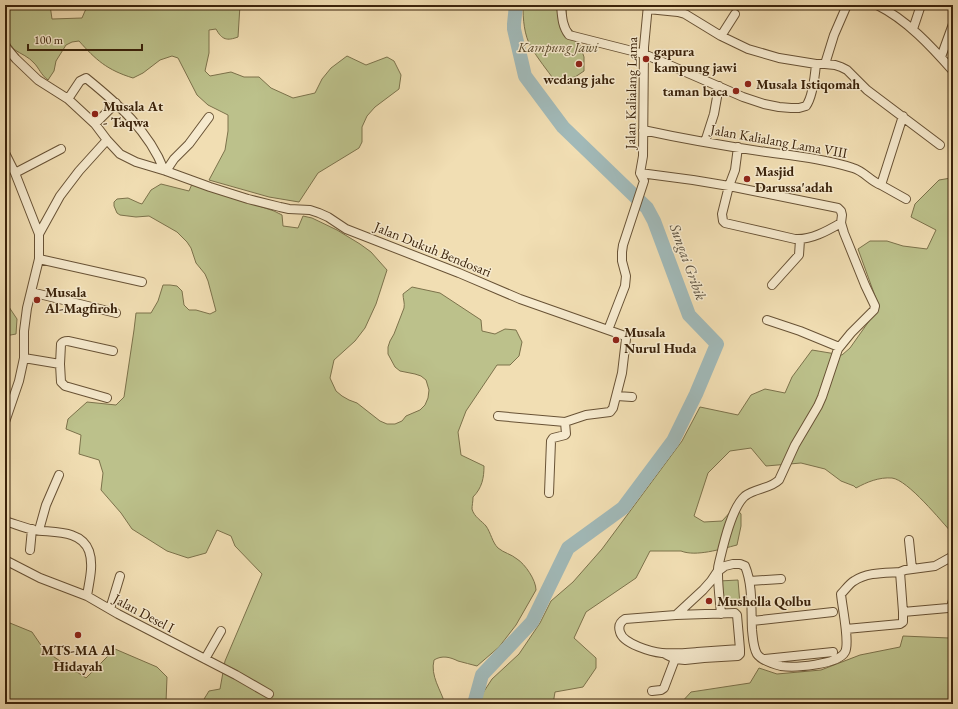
<svg xmlns="http://www.w3.org/2000/svg" width="958" height="709" viewBox="0 0 958 709" font-family="'EB Garamond',serif">
	<style>
		.green { fill: #bcc18b; stroke: #7c724b }
		.lines { fill: none; stroke-linecap: round; stroke-linejoin: round }
		.river { stroke: #a1b9b8; stroke-width: 14 }
		.street-casing { stroke: #685235; stroke-width: 10 }
		.street { stroke: #f6eace; stroke-width: 8 }
		.poi-dot { fill: #8f2418; stroke: #f6eace; stroke-width: 1.5 }
		.labels { text-anchor: middle; stroke-width: 3; stroke-linejoin: round; paint-order: stroke }
		.park-label { font-size: 14px; font-style: italic; fill: #5b4a2b; stroke: #f6eace }
		.poi-label { font-size: 14px; font-weight: bold; fill: #3b230b; stroke: #f6eace; text-anchor: start }
		.street-label { font-size: 14px; fill: #3b230b; stroke: #f6eace }
		.water-label { font-size: 15px; font-style: italic; fill: #5a503f; stroke: #f6eace }
	</style>
	<rect width="100%" height="100%" fill="#f1deb3"/>
	<filter id="stains"><feTurbulence type="fractalNoise" baseFrequency=".005" numOctaves="4"/><feColorMatrix values="0 0 0 0 .2 0 0 0 0 .09 0 0 0 0 .02 0 0 0 .5 -.17"/></filter>
	<radialGradient id="worn" r=".72"><stop offset=".6" stop-color="#630" stop-opacity="0"/><stop offset="1" stop-color="#630" stop-opacity=".3"/></radialGradient>
	<path class="green" d="M 6,5 L 50,5 L 52,19 L 82,18 L 85,11 L 89,5 L 240,5 L 238,37 C 227,41 222,40 216,29 L 209,30 L 209,53 L 205,71 L 210,76 L 231,72 L 244,77 L 259,77 L 271,88 L 293,98 L 315,93 L 322,79 L 331,68 L 347,56 L 366,65 L 387,57 L 394,61 L 401,75 L 399,89 L 375,107 L 367,116 L 362,127 L 362,142 L 359,148 L 318,173 L 299,202 L 269,197 L 209,180 L 225,150 L 228,131 L 228,115 L 208,105 L 197,95 L 178,58 L 172,56 L 160,60 L 143,73 L 133,78 C 107,70 96,60 79,41 L 72,42 L 66,45 L 56,61 L 54,71 L 48,80 C 41,75 39,68 34,63 C 29,57 21,54 15,50 C 3,39 4,20 6,5 Z
		M 523,5 L 566,5 L 566,25 L 576,34 L 584,57 L 584,71 L 575,77 L 555,81 C 547,70 538,59 531,47 C 524,35 523,19 523,5 Z
		M 951,178 L 953,179 L 953,534 C 941,521 908,480 892,478 C 879,477 867,482 856,488 L 854,486 L 841,481 L 825,469 L 801,463 L 766,466 L 751,448 L 730,451 L 708,473 L 694,516 L 704,522 L 722,521 L 735,507 L 741,514 L 741,526 L 737,545 C 721,549 696,557 681,551 L 650,551 L 636,578 L 586,612 L 574,638 L 596,658 L 596,668 L 583,687 L 555,692 L 553,704 L 479,704 L 481,696 L 492,679 L 519,654 L 540,623 L 551,601 L 573,582 L 602,549 L 682,441 L 700,407 L 738,415 L 751,395 L 765,389 L 785,393 L 792,377 L 812,350 L 842,355 L 850,348 L 879,307 L 858,249 L 870,241 L 887,241 L 903,246 L 927,249 L 936,230 L 911,217 L 915,204 L 939,180 Z
		M 161,184 L 189,191 L 192,184 L 274,211 L 282,215 L 283,226 L 298,228 L 303,216 L 312,218 L 337,230 L 360,244 L 371,252 L 387,270 L 376,304 L 365,328 L 355,341 L 334,360 L 330,378 L 336,391 L 342,396 L 349,400 L 357,403 L 380,421 L 387,424 L 395,424 L 402,421 L 406,416 L 420,410 L 425,405 L 428,398 L 429,390 L 426,380 L 421,376 L 415,374 L 400,371 L 395,367 L 388,354 L 388,347 L 390,341 L 394,334 L 404,308 C 405,303 403,299 403,294 L 412,287 L 440,293 L 481,320 L 482,331 L 495,334 L 505,329 L 516,330 L 522,342 L 519,356 L 510,365 L 497,365 L 466,411 L 458,432 L 461,455 L 484,466 C 484,478 482,488 473,497 C 473,501 472,506 472,509 C 474,517 482,521 486,526 C 491,533 492,542 498,548 C 504,553 511,554 517,559 C 525,564 536,580 536,590 L 516,625 L 499,647 L 477,666 C 471,664 464,663 458,661 C 450,657 442,655 434,660 C 430,676 441,690 445,704 L 201,704 L 209,691 L 220,689 L 225,661 L 262,574 L 235,546 L 231,536 L 217,530 L 206,553 L 188,558 L 167,551 L 132,529 L 121,513 L 101,490 L 103,473 L 99,460 L 79,454 L 81,435 L 66,429 L 68,419 L 87,402 L 116,405 L 124,397 L 134,330 L 136,313 L 151,313 L 158,301 L 163,285 L 170,285 L 177,286 L 182,291 L 184,305 L 189,310 L 196,310 L 210,314 L 216,311 L 208,281 L 205,274 L 196,263 L 191,248 L 187,242 L 177,232 L 149,216 L 136,217 L 120,215 L 117,213 L 114,206 L 114,202 L 117,199 L 128,198 L 139,203 L 142,204 L 151,190 Z
		M 5,304 L 9,307 L 17,319 L 16,334 L 5,336 Z
		M 738,580 L 740,605 L 721,607 L 719,581 Z
		M 5,621 L 32,632 L 45,651 L 86,678 L 115,649 L 157,667 L 167,677 L 166,702 L 170,704 L 5,704 Z
		M 953,634 L 953,704 L 680,704 L 691,692 L 750,683 L 759,668 L 777,674 L 821,670 L 860,655 L 900,647 L 903,636 L 949,638 Z"/>
	<g class="lines">
		<path class="river" d="M 474,704 L 482,675 L 532,622 L 568,548 L 623,508 L 673,441 L 696,394 L 717,344 L 689,315 L 654,221 L 647,208 L 563,127 L 525,76 L 514,29 L 514,24 L 516,5"/>
		<g class="street-casing">
			<path id="street" d="M 561,5 C 562,16 562,26 569,35 L 644,54 L 743,97 L 764,104 L 779,107 L 791,108 L 799,108 L 806,106 C 812,98 815,75 816,64
				M 877,5 C 907,20 931,46 953,71
				M 648,9 L 678,12 L 685,14 L 721,36 L 748,49 L 779,58 L 816,64 L 825,64 L 835,65 L 841,67 L 847,70 L 867,90 L 940,145
				M 913,29 L 921,5
				M 721,36 L 735,14
				M 5,46 L 16,59 L 38,80 L 68,99 L 95,124 L 107,140 L 120,154 L 136,162 L 166,171 L 210,187 L 248,199 L 280,207 L 289,209 L 310,210 L 319,213 L 328,217 L 346,229 L 459,273 L 520,299 L 608,330 L 625,286 L 626,276 L 622,261 L 622,252 L 623,245 L 644,181 L 640,173 L 643,156 L 644,47 L 648,5
				M 941,57 L 953,24
				M 825,64 L 834,35 L 847,5
				M 68,99 L 80,81 L 86,78 C 117,103 149,131 164,170
				M 95,124 L 116,103
				M 643,130 C 684,139 725,146 766,152 C 795,156 825,159 853,168 C 864,171 870,181 881,185 L 903,116
				M 705,142 L 714,114 L 719,86
				M 738,147 L 735,170 L 729,186 L 722,214 L 723,221 L 725,223 L 795,239 C 811,240 827,231 841,223
				M 5,153 L 15,173 L 35,224 L 39,234 L 39,259 L 27,308 L 24,331 L 24,358 L 19,381 L 5,422
				M 166,171 L 174,159 L 189,144 L 209,117
				M 15,173 L 61,149
				M 640,173 L 693,180 L 729,186 L 838,208 L 841,211 L 842,215 L 841,223 L 844,233 L 865,285 L 875,306 L 874,310 L 851,333 L 838,349 L 822,397 L 818,406 L 795,445 L 779,480 C 770,489 755,488 745,496 C 732,507 724,542 720,559 C 719,563 717,569 718,574 C 718,587 720,601 721,614
				M 881,185 L 906,199
				M 39,234 L 60,196 L 79,171 L 107,140
				M 39,259 L 142,282
				M 772,285 L 799,255 L 800,240
				M 31,292 L 116,313
				M 767,320 L 800,331 L 839,347
				M 24,358 L 60,364 L 61,382 L 65,386 L 107,398
				M 60,364 L 61,344 C 63,341 65,341 68,341 L 113,351
				M 617,396 L 632,397
				M 498,416 L 565,422
				M 549,493 L 551,441 L 553,438 L 565,435 L 566,434 L 565,422 L 586,415 L 610,412 L 613,408 L 622,373 L 626,339 L 625,336 L 608,330
				M 5,521 C 15,524 25,528 34,530 C 52,533 81,529 89,551 C 94,565 89,582 87,596
				M 39,530 L 46,505 L 59,475
				M 909,540 L 912,569
				M 30,550 L 32,529
				M 5,560 L 40,578 L 87,596 L 118,614 L 236,675 L 269,694
				M 900,572 L 903,612
				M 750,581 L 781,579
				M 110,609 L 120,576
				M 676,615 L 735,613 L 737,615 L 740,649 C 726,650 711,651 697,652 C 685,653 674,654 662,653 C 652,652 623,644 620,632 C 618,626 620,622 625,619 L 676,615 L 703,590 L 711,581 L 717,572 L 725,566 L 733,564 L 740,564 L 745,566 C 753,585 751,610 752,630 C 753,638 753,647 757,654 C 762,661 773,664 781,666 C 794,668 838,665 845,652 C 850,643 842,606 841,594 C 845,590 850,583 854,581 C 867,572 885,573 900,572 L 905,570 L 935,566 L 953,556
				M 752,621 L 833,612
				M 846,629 L 900,624 L 903,622 L 903,612 L 948,608 L 951,607 L 953,600
				M 665,654 L 675,659 L 685,660 L 704,658 L 738,656 L 740,654 L 740,649
				M 205,659 L 221,631
				M 765,659 L 833,652
				M 652,691 L 661,690 L 664,688 L 675,659"/>
		</g>
		<use href="#street" class="street"/>
	</g>
	<g class="poi-dot">
		<circle cx="646" cy="59" r="4"/>
		<circle cx="579" cy="64" r="4"/>
		<circle cx="748" cy="84" r="4"/>
		<circle cx="736" cy="91" r="4"/>
		<circle cx="95" cy="114" r="4"/>
		<circle cx="747" cy="179" r="4"/>
		<circle cx="37" cy="300" r="4"/>
		<circle cx="616" cy="340" r="4"/>
		<circle cx="709" cy="601" r="4"/>
		<circle cx="78" cy="635" r="4"/>
	</g>
	<g class="labels">
		<g class="park-label">
			<text x="558" y="52">Kampung Jawi</text>
		</g>
		<g class="poi-label">
			<text x="654" y="56">gapura<tspan x="654" dy="16">kampung jawi</tspan></text>
			<text x="579" y="84" text-anchor="middle">wedang jahe</text>
			<text x="756" y="89">Musala Istiqomah</text>
			<text x="728" y="96" text-anchor="end">taman baca</text>
			<text x="103" y="111">Musala At<tspan x="103" dy="16">- Taqwa</tspan></text>
			<text x="755" y="176">Masjid<tspan x="755" dy="16">Darussa'adah</tspan></text>
			<text x="45" y="297">Musala<tspan x="45" dy="16">Al-Magfiroh</tspan></text>
			<text x="624" y="337">Musala<tspan x="624" dy="16">Nurul Huda</tspan></text>
			<text x="717" y="606">Musholla Qolbu</text>
			<text x="78" y="655" text-anchor="middle">MTS-MA Al<tspan x="78" dy="16">Hidayah</tspan></text>
		</g>
		<g class="street-label">
			<text transform="translate(631 93) rotate(-89)" y="5">Jalan Kalialang Lama</text>
			<text transform="translate(779 141) rotate(10)" y="5">Jalan Kalialang Lama VIII</text>
			<text transform="translate(433 249) rotate(22)" y="5">Jalan Dukuh Bendosari</text>
			<text transform="translate(144 613) rotate(28)" y="5">Jalan Desel I</text>
		</g>
		<g class="water-label">
			<text transform="translate(688 262) rotate(70)" y="5">Sungai Gribik</text>
		</g>
	</g>
	<rect width="958" height="709" fill="none" stroke="#f1deb3" stroke-width="20"/>
	<rect x="6" y="6" width="946" height="697" fill="none" stroke="#3b230b" stroke-width="2"/>
	<rect x="10" y="10" width="938" height="689" fill="none" stroke="#3b230b"/>
	<path d="M28 44v6h114v-6" fill="none" stroke="#3b230b" stroke-width="2"/>
	<text x="34" y="44" font-size="12" fill="#3b230b" stroke="#f6eace" stroke-width="3" paint-order="stroke">100 m</text>
	<rect width="100%" height="100%" filter="url(#stains)"/>
	<rect width="100%" height="100%" fill="url(#worn)"/>
</svg>
